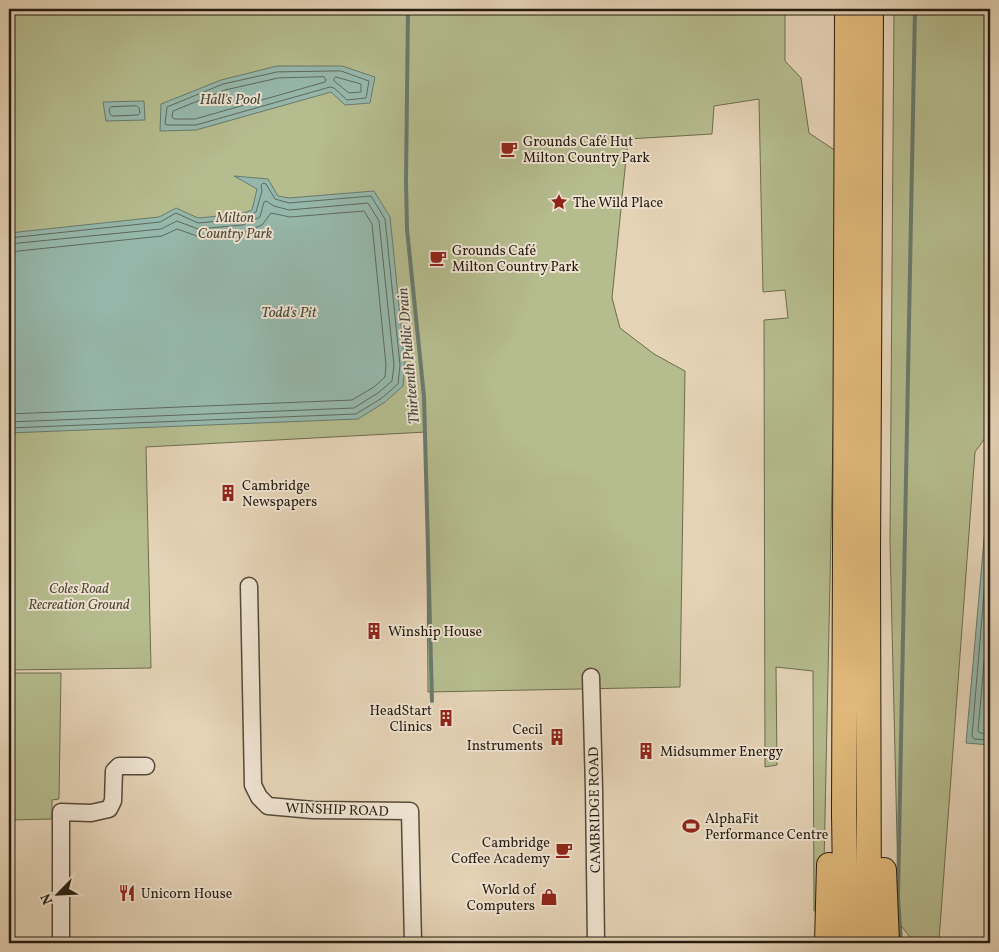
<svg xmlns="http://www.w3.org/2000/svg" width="999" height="952" viewBox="0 0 999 952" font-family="Vollkorn,serif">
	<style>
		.green { fill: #b5bc8e; stroke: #6d6c4f }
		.water { fill: #96b8ac; stroke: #697a6e }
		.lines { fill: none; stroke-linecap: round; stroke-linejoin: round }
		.shore { stroke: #5e6a5e; stroke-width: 1 }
		.stream { stroke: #697a6e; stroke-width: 4 }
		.minor-casing { stroke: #554a3a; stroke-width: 19 }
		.highway-casing { stroke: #251c10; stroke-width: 26 }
		.minor { stroke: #eee2d0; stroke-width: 16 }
		.highway { stroke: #e2ba7b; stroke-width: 24 }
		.labels { text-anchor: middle; stroke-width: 4; stroke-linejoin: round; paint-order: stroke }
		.poi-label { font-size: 14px; fill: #251c10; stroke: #eee2d0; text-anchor: start }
		.park-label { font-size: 14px; font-style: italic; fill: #504c36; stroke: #eee2d0 }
		.street-label { font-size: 14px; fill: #251c10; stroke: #eee2d0 }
		.water-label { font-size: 15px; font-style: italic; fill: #474b3f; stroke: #eee2d0 }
	</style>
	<rect width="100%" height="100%" fill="#e5d3b6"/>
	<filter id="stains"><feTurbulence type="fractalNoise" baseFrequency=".004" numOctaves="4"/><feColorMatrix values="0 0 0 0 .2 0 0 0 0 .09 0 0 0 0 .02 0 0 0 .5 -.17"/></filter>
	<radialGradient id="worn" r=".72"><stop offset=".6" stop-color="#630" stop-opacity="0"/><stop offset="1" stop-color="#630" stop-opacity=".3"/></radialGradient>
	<path class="green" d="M 9,9 L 785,9 L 785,61 L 801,78 L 809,133 L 839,153 L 823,912 L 814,911 L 813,671 L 776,667 L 777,765 L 765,767 L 764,320 L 788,318 L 785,290 L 763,292 L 759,99 L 714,106 L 712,134 L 628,139 L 612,298 L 620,328 L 654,354 L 685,371 L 680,687 L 428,692 L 426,432 L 146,447 L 151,668 L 9,670 Z
		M 894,9 L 990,9 L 990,435 L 985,438 L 975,452 L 939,940 L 910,937 L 899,923 L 890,542 Z
		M 9,673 L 61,673 L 59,799 L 52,800 L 52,819 L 9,820 Z"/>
	<path class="water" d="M 277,66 L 342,66 L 375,77 L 370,103 L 345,105 L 331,92 L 196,130 L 160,131 L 161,104 L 221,80 Z
		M 144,101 L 145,120 L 106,121 L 103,102 Z
		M 234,176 L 268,179 L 278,196 L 289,198 L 374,191 L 390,217 L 405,364 L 403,386 L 385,402 L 358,419 L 9,433 L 9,233 L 159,217 L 176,208 L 198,218 L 241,214 L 252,210 L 257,189 Z
		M 989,483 L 990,483 L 990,745 L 966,743 Z"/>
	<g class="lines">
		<path class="shore" d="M 341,71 L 369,81 L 366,98 L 347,100 L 334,88 L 330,87 L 196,125 L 167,125 L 165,124 L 167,107 L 223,84 L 277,72 Z
			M 324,77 L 326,80 L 325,82 L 195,119 L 174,119 L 172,117 L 173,111 L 225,90 L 278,78 Z
			M 336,77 L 361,84 L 361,92 L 349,93 L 334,81 L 334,79 Z
			M 137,106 L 139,108 L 140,113 L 138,115 L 112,116 L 110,114 L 109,109 L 111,107 Z
			M 9,238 L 160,222 L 176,213 L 198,223 L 241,219 L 256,212 L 262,191 L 261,185 L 263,183 L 266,184 L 275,199 L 289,203 L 371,196 L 385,219 L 400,365 L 398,384 L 382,398 L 356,414 L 9,428
			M 9,244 L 161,229 L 177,221 L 198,229 L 243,225 L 260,217 L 264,202 L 266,201 L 274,206 L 289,210 L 368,203 L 379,221 L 394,365 L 392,381 L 378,393 L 354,408 L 9,422
			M 9,252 L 162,236 L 177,229 L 197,236 L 243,233 L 262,225 L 271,213 L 290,217 L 364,211 L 372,224 L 386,365 L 385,377 L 374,387 L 352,400 L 9,414
			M 990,521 L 972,736 L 974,739 L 990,740
			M 990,594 L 978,731 L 980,733 L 990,734"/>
		<path class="stream" d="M 408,9 L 406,181 L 407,229 L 424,397 L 432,701
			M 901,943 L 898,898 L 915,9"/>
		<g class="minor-casing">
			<path id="minor" d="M 249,586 L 253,785 L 259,797 L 268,806 L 313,810 L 410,811 L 413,943
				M 591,677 L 594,789 L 596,943
				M 61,943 L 61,812 L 91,813 L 109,809 L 113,801 L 114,771 L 119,766 L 146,766"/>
		</g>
		<g class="highway-casing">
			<path id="highway" d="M 884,870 L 887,943
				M 827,943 L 829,865
				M 846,943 L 844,814 L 847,9
				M 869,943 L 868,556 L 871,9"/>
		</g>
		<use href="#minor" class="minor"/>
		<use href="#highway" class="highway"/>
	</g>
	<defs>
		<g id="cafe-bare" transform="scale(1.35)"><path d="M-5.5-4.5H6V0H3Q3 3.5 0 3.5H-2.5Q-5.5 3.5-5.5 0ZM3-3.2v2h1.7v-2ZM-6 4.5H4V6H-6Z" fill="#8f2418" stroke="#eee2d0" stroke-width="2.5" paint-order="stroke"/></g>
		<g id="sight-bare" transform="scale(1.35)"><path d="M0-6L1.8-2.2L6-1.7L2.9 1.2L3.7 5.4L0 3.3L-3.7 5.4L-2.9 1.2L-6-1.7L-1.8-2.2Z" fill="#8f2418" stroke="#eee2d0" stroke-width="2.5" paint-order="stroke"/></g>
		<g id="building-bare" transform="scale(1.35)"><path d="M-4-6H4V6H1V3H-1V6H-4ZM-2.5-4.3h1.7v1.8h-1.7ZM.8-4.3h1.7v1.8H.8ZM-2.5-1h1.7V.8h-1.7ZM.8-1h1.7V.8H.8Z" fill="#8f2418" stroke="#eee2d0" stroke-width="2.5" paint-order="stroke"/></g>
		<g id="stadium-bare" transform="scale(1.35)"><path d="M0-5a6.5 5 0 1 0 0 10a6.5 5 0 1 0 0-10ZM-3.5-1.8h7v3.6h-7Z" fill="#8f2418" stroke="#eee2d0" stroke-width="2.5" paint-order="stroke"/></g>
		<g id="restaurant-bare" transform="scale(1.35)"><path d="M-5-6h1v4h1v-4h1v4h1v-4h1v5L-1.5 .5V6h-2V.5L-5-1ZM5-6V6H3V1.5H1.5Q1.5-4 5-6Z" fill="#8f2418" stroke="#eee2d0" stroke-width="2.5" paint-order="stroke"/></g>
		<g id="shop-bare" transform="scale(1.35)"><path d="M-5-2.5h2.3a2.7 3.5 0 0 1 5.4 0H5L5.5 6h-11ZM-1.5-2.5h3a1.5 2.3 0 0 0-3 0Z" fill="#8f2418" stroke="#eee2d0" stroke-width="2.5" paint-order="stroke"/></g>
	</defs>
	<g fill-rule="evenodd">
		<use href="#cafe-bare" x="509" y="149"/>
		<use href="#sight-bare" x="559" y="202"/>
		<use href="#cafe-bare" x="438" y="258"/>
		<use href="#building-bare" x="228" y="493"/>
		<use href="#building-bare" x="374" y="631"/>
		<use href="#building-bare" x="446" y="718"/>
		<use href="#building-bare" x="557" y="737"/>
		<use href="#building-bare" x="646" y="751"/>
		<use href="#stadium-bare" x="691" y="826"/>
		<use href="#cafe-bare" x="564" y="850"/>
		<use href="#restaurant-bare" x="127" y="893"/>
		<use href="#shop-bare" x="549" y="897"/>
	</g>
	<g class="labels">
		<g class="poi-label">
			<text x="523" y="146">Grounds Café Hut<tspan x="523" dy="16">Milton Country Park</tspan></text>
			<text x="573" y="207">The Wild Place</text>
			<text x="452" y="255">Grounds Café<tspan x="452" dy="16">Milton Country Park</tspan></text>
			<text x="242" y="490">Cambridge<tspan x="242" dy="16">Newspapers</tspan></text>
			<text x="388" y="636">Winship House</text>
			<text x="432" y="715" text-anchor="end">HeadStart<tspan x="432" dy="16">Clinics</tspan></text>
			<text x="543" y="734" text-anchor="end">Cecil<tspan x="543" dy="16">Instruments</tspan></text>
			<text x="660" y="756">Midsummer Energy</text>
			<text x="705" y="823">AlphaFit<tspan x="705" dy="16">Performance Centre</tspan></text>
			<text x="550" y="847" text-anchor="end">Cambridge<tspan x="550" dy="16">Coffee Academy</tspan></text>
			<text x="535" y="894" text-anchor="end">World of<tspan x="535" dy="16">Computers</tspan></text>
			<text x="141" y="898">Unicorn House</text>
		</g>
		<g class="park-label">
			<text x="235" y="222">Milton<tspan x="235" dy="16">Country Park</tspan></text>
			<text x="79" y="593">Coles Road<tspan x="79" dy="16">Recreation Ground</tspan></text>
		</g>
		<g class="street-label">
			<text transform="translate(337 809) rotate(2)" y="5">WINSHIP ROAD</text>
			<text transform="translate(594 810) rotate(-91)" y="5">CAMBRIDGE ROAD</text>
		</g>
		<g class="water-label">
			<text x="230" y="104">Hall's Pool</text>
			<text x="289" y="317">Todd's Pit</text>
			<text transform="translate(408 356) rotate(-95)" y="5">Thirteenth Public Drain</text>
		</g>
	</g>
	<rect width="999" height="952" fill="none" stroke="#e5d3b6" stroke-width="30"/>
	<rect x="10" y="10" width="979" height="932" fill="none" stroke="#251c10" stroke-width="2.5"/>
	<rect x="15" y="15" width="969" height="922" fill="none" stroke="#251c10"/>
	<g transform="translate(58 894) rotate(246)" stroke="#eee2d0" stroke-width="4" paint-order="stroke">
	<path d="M0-4L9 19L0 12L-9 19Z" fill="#251c10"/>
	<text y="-8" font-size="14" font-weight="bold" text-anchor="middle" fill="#251c10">N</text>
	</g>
	<rect width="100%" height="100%" filter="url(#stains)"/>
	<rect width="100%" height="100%" fill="url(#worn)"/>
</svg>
